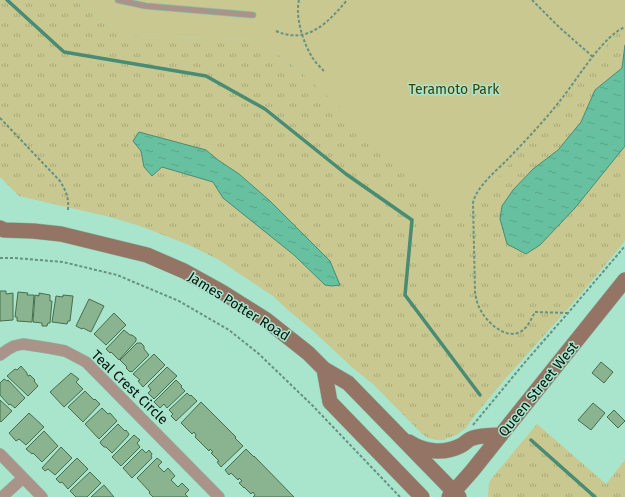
<svg xmlns="http://www.w3.org/2000/svg" width="625" height="497" viewBox="0 0 625 497" font-family="'Fira Sans',sans-serif">
	<style>
		.grass { fill: url(#grass-tufts) }
		.park { fill: #c8c890 }
		.water { fill: url(#water-ripples); stroke: #488c74 }
		.lines { fill: none; stroke-linecap: round; stroke-linejoin: round }
		.stream { stroke: #488c74; stroke-width: 3.5 }
		.building { fill: #8ab48f; stroke: #476e4c }
		.lane-casing { stroke: #8bbea9; stroke-width: 7 }
		.street-casing { stroke: #8bbea9; stroke-width: 12 }
		.secondary-casing { stroke: #8bbea9; stroke-width: 16 }
		.path { stroke: #679280; stroke-width: 2; stroke-dasharray: 3 2; stroke-linecap: butt }
		.lane { stroke: #aa9489; stroke-width: 5.5 }
		.street { stroke: #aa9489; stroke-width: 11 }
		.secondary { stroke: #947464; stroke-width: 15 }
		.labels { text-anchor: middle; stroke-width: 3; stroke-linejoin: round; paint-order: stroke }
		.park-label { font-size: 14px; fill: #403e00; stroke: #a9e4cc }
		.street-label { font-size: 14px; fill: #00120a; stroke: #a9e4cc }
	</style>
	<defs>
		<pattern id="grass-tufts" width="24" height="20" patternUnits="userSpaceOnUse"><rect width="24" height="20" fill="#c8c890"/><path d="M3 7l-1-3M5 7V3M7 7l1-3M15 17l-1-3M17 17v-4M19 17l1-3" fill="none" stroke="#aaab7b"/></pattern>
		<pattern id="water-ripples" width="26" height="14" patternUnits="userSpaceOnUse"><rect width="26" height="14" fill="#67c1a1"/><path d="M2 4q2-2 4 0t4 0M15 11q2-2 4 0t4 0" fill="none" stroke="#58a589"/></pattern>
	</defs>
	<rect width="100%" height="100%" fill="#a9e4cc"/>
	<path class="grass" d="M 0,0 L 77,0 L 124,36 L 256,39 L 295,67 L 464,218 L 625,23 L 625,241 L 581,294 L 506,378 L 475,415 L 465,429 L 456,435 L 443,440 L 436,440 L 428,438 L 422,434 L 373,384 L 354,369 L 311,329 L 289,311 L 273,296 L 219,260 L 189,245 L 140,226 L 110,217 L 19,196 L 0,177 Z
		M 537,424 L 606,484 L 625,460 L 625,497 L 488,497 L 489,483 L 492,478 Z"/>
	<path class="park" d="M 77,0 L 625,0 L 625,23 L 464,219 L 295,67 L 256,39 L 124,36 Z"/>
	<path class="water" d="M 625,45 L 625,146 L 575,208 L 540,245 L 526,254 L 507,244 L 500,219 L 502,206 L 513,190 L 533,169 L 558,150 L 581,122 L 595,90 L 622,68 Z
		M 139,132 L 206,150 L 218,160 L 239,174 L 270,201 L 330,261 L 340,285 L 332,286 L 325,285 L 294,255 L 223,198 L 213,182 L 162,167 L 152,176 L 144,167 L 141,151 L 133,141 Z"/>
	<g class="lines">
		<path class="stream" d="M 7,0 L 64,52 L 206,76 L 265,109 L 346,174 L 412,220 L 405,295 L 480,395
			M 531,440 L 595,497"/>
	</g>
	<path class="building" d="M 0,291 L 6,291 L 6,294 L 13,293 L 13,320 L 0,321 Z
		M 18,292 L 28,293 L 27,295 L 34,295 L 32,322 L 17,321 L 17,317 L 15,317 Z
		M 39,293 L 50,295 L 50,301 L 52,301 L 50,323 L 48,323 L 47,326 L 42,326 L 42,323 L 33,322 L 35,295 L 39,296 Z
		M 63,295 L 73,296 L 70,321 L 68,321 L 67,324 L 52,322 L 56,296 L 63,297 Z
		M 89,299 L 104,306 L 91,332 L 83,328 L 82,329 L 76,326 Z
		M 114,313 L 126,325 L 106,345 L 94,334 Z
		M 124,330 L 130,335 L 132,335 L 136,338 L 136,341 L 119,360 L 111,352 L 110,353 L 106,349 Z
		M 137,343 L 141,343 L 144,346 L 144,349 L 149,355 L 132,372 L 131,371 L 130,372 L 126,368 L 127,367 L 120,360 Z
		M 154,354 L 165,365 L 143,387 L 138,381 L 140,380 L 133,374 Z
		M 601,362 L 613,372 L 604,383 L 592,373 Z
		M 21,366 L 27,373 L 27,374 L 28,376 L 30,375 L 35,380 L 34,381 L 38,386 L 28,396 L 7,376 L 15,369 L 17,370 Z
		M 167,367 L 177,376 L 154,399 L 148,393 L 151,390 L 148,386 Z
		M 71,373 L 79,379 L 76,382 L 83,389 L 64,407 L 50,392 Z
		M 4,379 L 7,381 L 8,380 L 25,398 L 15,408 L 10,404 L 9,405 L 0,395 L 0,383 Z
		M 176,380 L 182,386 L 181,387 L 185,391 L 167,408 L 164,404 L 160,408 L 154,402 Z
		M 85,391 L 94,400 L 95,399 L 100,404 L 83,422 L 68,407 Z
		M 187,393 L 190,396 L 191,395 L 197,401 L 176,421 L 171,416 L 173,414 L 169,410 Z
		M 0,400 L 12,411 L 1,422 L 0,421 Z
		M 201,402 L 236,437 L 235,438 L 243,446 L 221,467 L 217,462 L 219,461 L 211,453 L 213,452 L 210,449 L 209,451 L 195,437 L 196,435 L 194,432 L 192,434 L 181,423 Z
		M 593,403 L 605,413 L 591,430 L 578,420 Z
		M 102,408 L 108,414 L 110,413 L 117,421 L 99,439 L 85,424 Z
		M 614,410 L 625,421 L 618,428 L 607,417 Z
		M 29,413 L 44,427 L 26,445 L 19,439 L 16,441 L 9,433 Z
		M 118,424 L 125,431 L 126,430 L 129,434 L 128,436 L 112,453 L 106,447 L 104,447 L 101,444 L 100,442 Z
		M 44,431 L 58,446 L 42,462 L 33,453 L 32,454 L 26,449 Z
		M 134,435 L 140,440 L 137,443 L 140,447 L 121,466 L 112,457 Z
		M 61,447 L 72,458 L 55,475 L 48,469 L 45,471 L 42,468 Z
		M 142,449 L 146,453 L 149,450 L 152,454 L 151,456 L 152,458 L 132,478 L 123,468 Z
		M 246,449 L 254,457 L 254,456 L 294,497 L 253,497 L 255,495 L 253,492 L 251,494 L 244,487 L 244,488 L 239,483 L 242,481 L 239,478 L 238,480 L 231,473 L 229,475 L 225,470 Z
		M 77,458 L 88,469 L 68,489 L 62,482 L 60,483 L 56,479 Z
		M 157,458 L 162,462 L 158,466 L 164,472 L 168,468 L 175,476 L 171,480 L 178,487 L 182,483 L 189,490 L 185,494 L 188,497 L 153,497 L 149,493 L 150,492 L 137,478 Z
		M 90,472 L 101,483 L 87,497 L 76,497 L 70,491 Z
		M 104,485 L 114,497 L 91,497 Z"/>
	<g class="lines">
		<g class="lane-casing">
			<path id="lane" d="M 118,0 L 146,6 L 253,15"/>
		</g>
		<g class="street-casing">
			<path id="street" d="M 0,355 L 7,350 L 14,346 L 23,344 L 49,348 L 65,351 L 86,362 L 219,497
				M 0,454 L 42,497
				M 2,497 L 23,478"/>
		</g>
		<g class="secondary-casing">
			<path id="secondary" d="M 0,228 L 4,230 L 33,231 L 61,234 L 147,255 L 184,271 L 222,292 L 265,319 L 308,353 L 324,369 L 348,383 L 459,497
				M 324,369 L 330,402 L 422,497
				M 409,442 C 424,452 444,454 460,446 C 465,444 468,439 473,438 C 478,436 494,435 501,435
				M 449,497 L 472,471 L 625,280"/>
		</g>
		<path class="path" d="M 299,0 C 295,17 303,42 312,57 C 315,62 320,67 324,71
			M 532,0 L 559,27 L 593,57
			M 276,31 C 307,45 328,23 347,0
			M 0,118 L 60,181 C 66,191 69,197 68,210
			M 0,258 L 15,258 L 63,262 L 117,275 L 179,301 L 229,330 L 259,354 L 313,406 L 400,497
			M 568,313 L 535,312 C 531,319 528,328 520,332 C 505,340 485,321 479,307 C 477,303 476,298 475,292 L 473,203 C 476,187 496,171 508,159 C 527,139 546,119 563,97 C 578,78 603,36 625,27
			M 473,425 L 526,361 L 568,313 L 625,246"/>
		<use href="#lane" class="lane"/>
		<use href="#street" class="street"/>
		<use href="#secondary" class="secondary"/>
	</g>
	<g class="labels">
		<g class="park-label">
			<text x="454" y="94">Teramoto Park</text>
		</g>
		<g class="street-label">
			<text transform="translate(239 306) rotate(32)" y="5">James Potter Road</text>
			<text transform="translate(130 387) rotate(44)" y="5">Teal Crest Circle</text>
			<text transform="translate(538 389) rotate(-51)" y="5">Queen Street West</text>
		</g>
	</g>
</svg>
